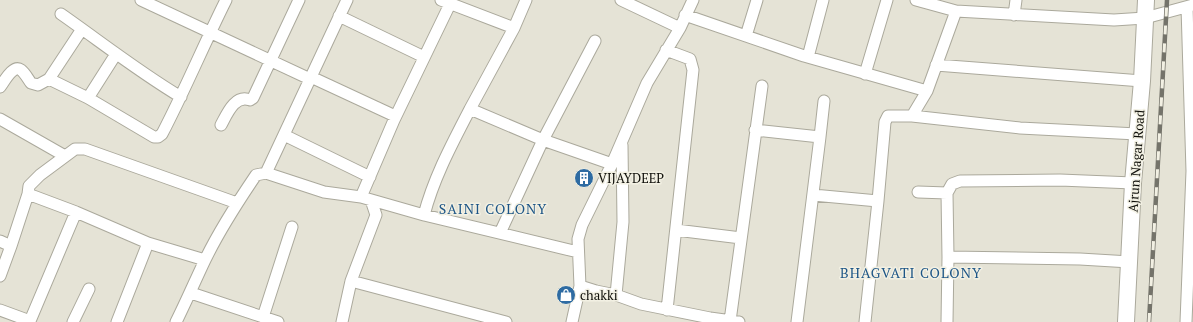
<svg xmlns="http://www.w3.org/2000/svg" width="1193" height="322" viewBox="0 0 1193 322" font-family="'PT Serif',serif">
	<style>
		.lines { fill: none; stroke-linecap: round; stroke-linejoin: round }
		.street-casing { stroke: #aba99c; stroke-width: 13 }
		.secondary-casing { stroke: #aba99c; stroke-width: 18 }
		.street { stroke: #fff; stroke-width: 11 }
		.secondary { stroke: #fff; stroke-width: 16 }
		.rail-casing { stroke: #74736a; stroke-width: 4.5 }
		.rail { stroke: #f2f0e3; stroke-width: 3; stroke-dasharray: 9; stroke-linecap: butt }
		.labels { text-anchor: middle; stroke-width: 3; stroke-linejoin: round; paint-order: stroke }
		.street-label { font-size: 13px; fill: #0f0f0a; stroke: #f2f0e3 }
		.poi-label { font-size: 13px; fill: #0f0f0a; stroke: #f2f0e3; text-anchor: start }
		.neighbourhood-label { font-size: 14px; letter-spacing: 1px; fill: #1d5586; stroke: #f2f0e3 }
	</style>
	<rect width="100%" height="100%" fill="#e5e3d6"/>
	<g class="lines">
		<g class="street-casing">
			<path id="street" d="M 141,0 L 310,79
				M 347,0 L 266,173 L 324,192 L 361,197
				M 441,0 L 514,28 L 470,109 L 543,140 L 612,164
				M 621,0 L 680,28
				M 916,0 L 956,11 L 1114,20 L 1145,18 L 1193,5
				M 450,4 L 394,120 L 361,197 L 424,215 L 578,252
				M 956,11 L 927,91 L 912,116 L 1020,128 L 1137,134
				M 61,14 C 101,42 139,72 181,97
				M 685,15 L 804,56 L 927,91
				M 1014,15 L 1016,0
				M 339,16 L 424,57
				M 514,28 L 526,0
				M 746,36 L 757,0
				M 666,50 L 690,59 L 693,70 L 667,310
				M 808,57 L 823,0
				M 936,65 L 1142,81
				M 865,74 L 887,0
				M 311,77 L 395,116
				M 49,79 L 88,98 L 154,137 L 158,137 L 162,134 C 185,90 204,44 226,0
				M 0,87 C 4,82 13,64 21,70 C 25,73 28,79 31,83 L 38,85 L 49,79 L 82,29
				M 88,98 L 116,54
				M 0,119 L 65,156
				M 221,125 C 227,114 235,94 250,100 L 253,98 L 299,0
				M 755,130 L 820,137 L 824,101
				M 284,135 L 370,177
				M 918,192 L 947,193
				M 813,195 L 878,201
				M 424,215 C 434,177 452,144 470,109
				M 676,230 L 741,238
				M 500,233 L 543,140 L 595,41
				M 0,241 L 11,246 L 0,276
				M 11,246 L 28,194
				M 948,257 L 1080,259 L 1130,262
				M 205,260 L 148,243 L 76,212 L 28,194 L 29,186 L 40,175 L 75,149 L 85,149 L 237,203
				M 351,281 L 506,322
				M 580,286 L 596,291 L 616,295 L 641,304 L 710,318 L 739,322
				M 191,293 L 278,322
				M 616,295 L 623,222 L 622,145
				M 0,310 L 30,321 L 76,212
				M 263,317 L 292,227
				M 730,321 L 762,86
				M 73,322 L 89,289
				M 117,322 L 148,243
				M 176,322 C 186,302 195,281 205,260 C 219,231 237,203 256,175 L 266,173
				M 342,322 L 351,281 L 376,215 L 371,200
				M 572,322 L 580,286 L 578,239 L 582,225 L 612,164 L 647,83 L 680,28 L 693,0
				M 797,322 L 820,137
				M 865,322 L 878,201 L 885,122 L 888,116 L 912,116
				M 947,322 L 948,257 L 947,193 L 952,184 L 960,181 L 1060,180 L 1133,183
				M 1186,322 L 1192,171 L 1187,7"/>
		</g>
		<g class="secondary-casing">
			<path id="secondary" d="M 1126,322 L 1133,183 L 1142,81 L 1146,0"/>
		</g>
		<use href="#street" class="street"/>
		<use href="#secondary" class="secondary"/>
		<g class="rail-casing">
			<path id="rail" d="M 1149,322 L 1167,0"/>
		</g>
		<use href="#rail" class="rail"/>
	</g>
	<defs>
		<g id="building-disc" transform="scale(1)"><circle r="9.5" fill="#2e6ba2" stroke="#f2f0e3"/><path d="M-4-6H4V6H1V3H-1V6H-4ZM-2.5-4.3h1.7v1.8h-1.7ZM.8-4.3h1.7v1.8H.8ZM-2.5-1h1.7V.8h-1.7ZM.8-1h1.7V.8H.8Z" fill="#fff"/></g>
		<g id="shop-disc" transform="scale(1)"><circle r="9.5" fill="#2e6ba2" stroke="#f2f0e3"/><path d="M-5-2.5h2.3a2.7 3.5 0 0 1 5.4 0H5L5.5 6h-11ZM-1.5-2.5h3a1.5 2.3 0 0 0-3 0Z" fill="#fff"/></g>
	</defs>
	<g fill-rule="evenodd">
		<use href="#building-disc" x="584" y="178"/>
		<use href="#shop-disc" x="566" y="295"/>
	</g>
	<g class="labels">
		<g class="street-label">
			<text transform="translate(1136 161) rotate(-86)" y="5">Ajrun Nagar Road</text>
		</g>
		<g class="poi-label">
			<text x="598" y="183">VIJAYDEEP</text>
			<text x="580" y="300">chakki</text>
		</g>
		<g class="neighbourhood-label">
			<text x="493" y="214">SAINI COLONY</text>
			<text x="911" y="278">BHAGVATI COLONY</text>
		</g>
	</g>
</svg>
